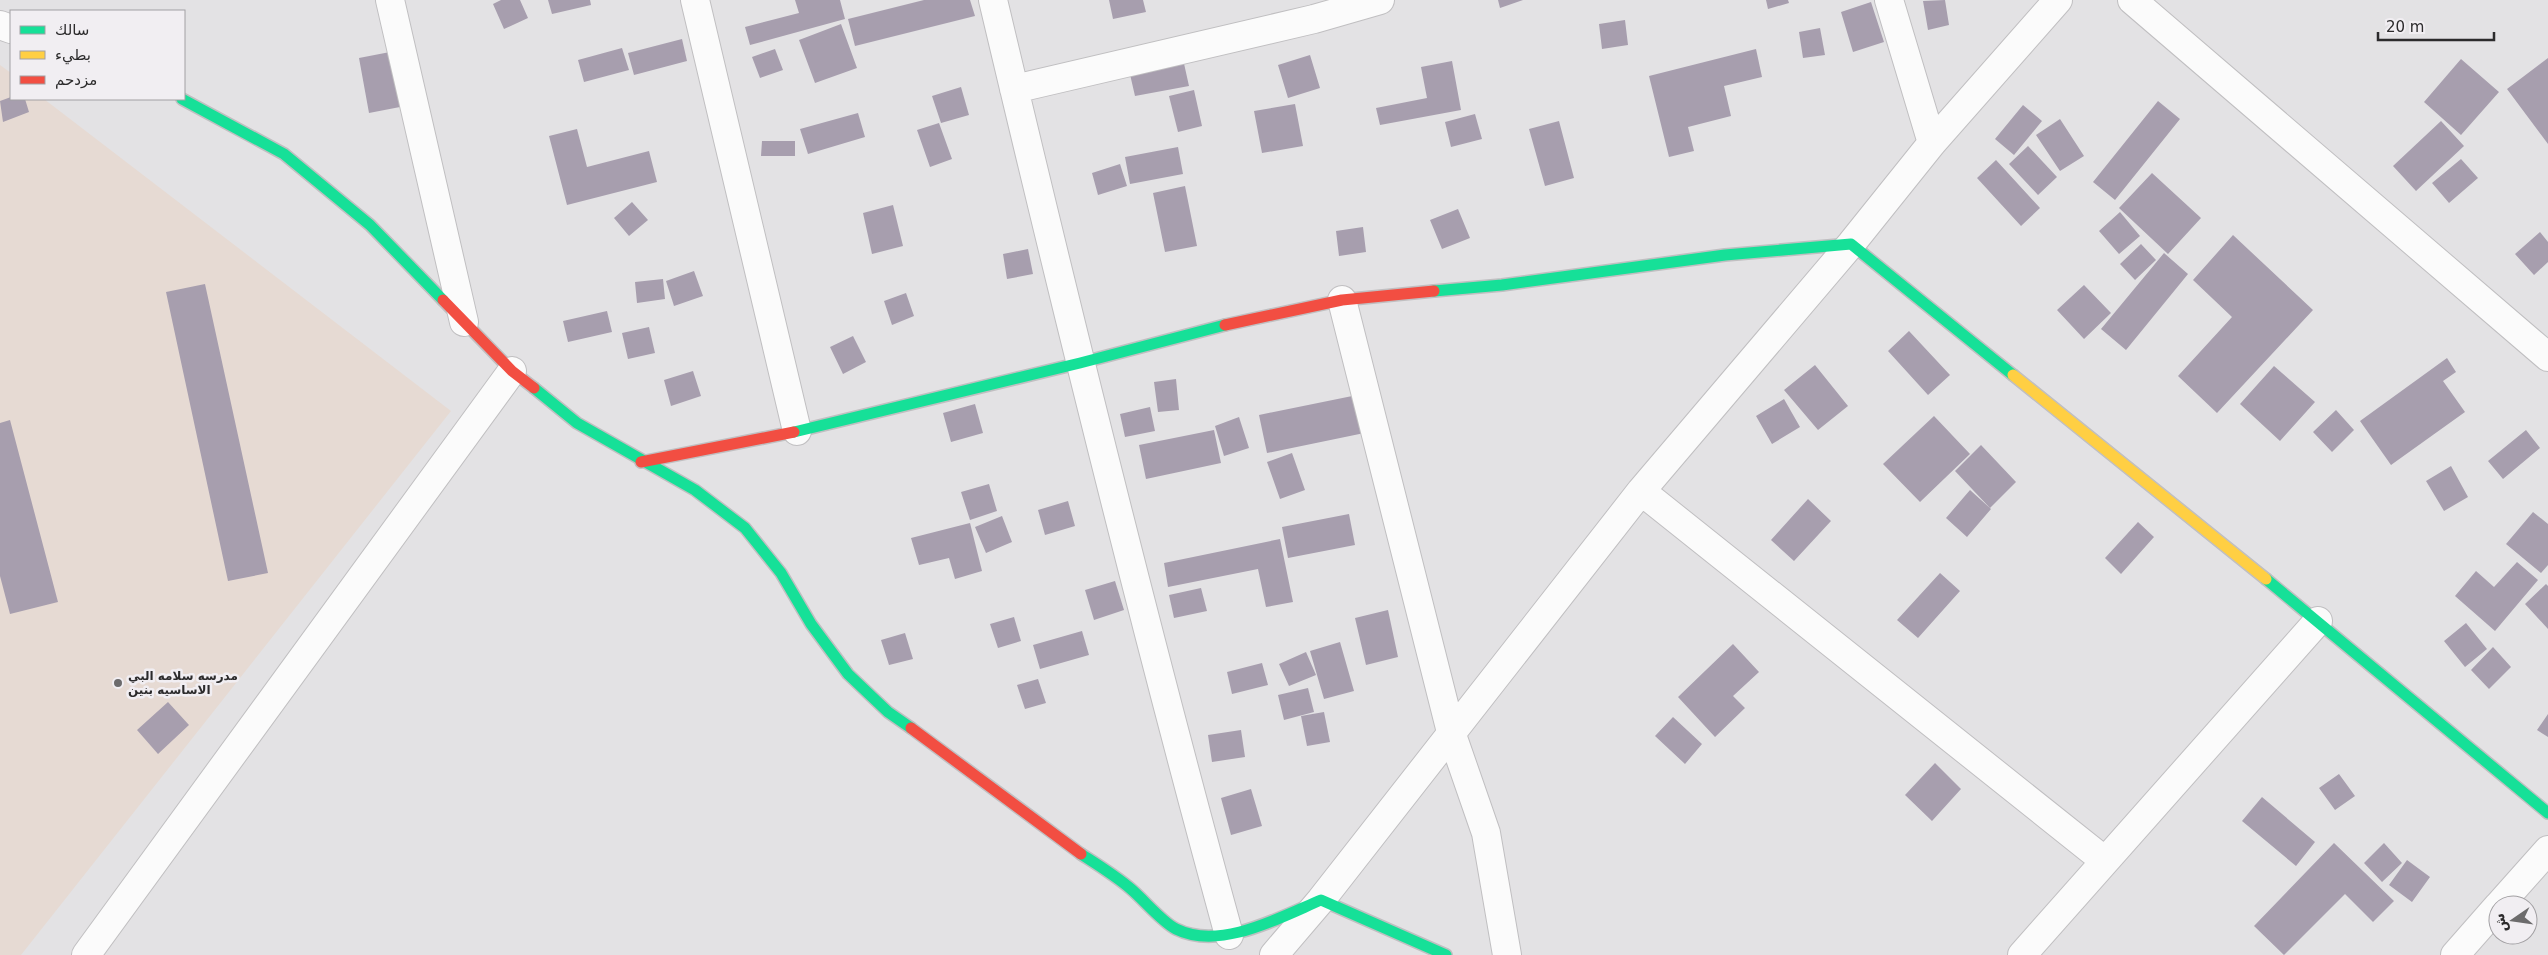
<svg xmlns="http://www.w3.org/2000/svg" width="2548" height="955" viewBox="0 0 2548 955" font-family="'DejaVu Sans','Noto Naskh Arabic',sans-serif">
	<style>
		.education { fill: #e6dad3 }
		.building { fill: #a79eae }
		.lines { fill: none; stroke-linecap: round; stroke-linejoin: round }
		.street-casing { stroke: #c0bfc1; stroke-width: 30 }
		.fast-casing { stroke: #c0bfc1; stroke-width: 14 }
		.slow-casing { stroke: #c0bfc1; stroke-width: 14 }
		.jam-casing { stroke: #c0bfc1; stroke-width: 14 }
		.street { stroke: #fbfbfb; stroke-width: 28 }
		.fast { stroke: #16e098; stroke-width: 11 }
		.slow { stroke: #ffcf43; stroke-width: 11 }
		.jam { stroke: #f24e42; stroke-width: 11 }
		.poi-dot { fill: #6c6b6c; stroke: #f1eef2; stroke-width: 2 }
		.labels { text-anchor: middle; stroke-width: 5; stroke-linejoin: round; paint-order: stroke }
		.poi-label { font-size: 12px; font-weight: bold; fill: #2c2b2c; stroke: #f1eef2; text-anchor: start }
	</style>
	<rect width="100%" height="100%" fill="#e3e2e4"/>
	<path class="education" d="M 0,65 L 11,73 L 11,99 L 44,99 L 451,411 L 21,955 L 0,955 Z"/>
	<path class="building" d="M 501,0 L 520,0 L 528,18 L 504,29 L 493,4 Z
		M 548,0 L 590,0 L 591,5 L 552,14 Z
		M 795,0 L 840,0 L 845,19 L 750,45 L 745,27 L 799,13 Z
		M 924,0 L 970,0 L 975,16 L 855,46 L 848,19 Z
		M 1109,0 L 1143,0 L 1146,12 L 1113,19 Z
		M 1498,0 L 1523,0 L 1500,8 Z
		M 1766,0 L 1788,0 L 1789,3 L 1768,9 Z
		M 1945,0 L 1949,25 L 1928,30 L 1923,1 Z
		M 1871,2 L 1884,42 L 1853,52 L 1841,12 Z
		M 1625,20 L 1628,45 L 1602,49 L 1599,24 Z
		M 841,24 L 857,68 L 815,83 L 799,40 Z
		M 1820,28 L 1825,55 L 1803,58 L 1799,32 Z
		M 682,39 L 687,61 L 634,75 L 628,53 Z
		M 622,48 L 629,70 L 584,82 L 578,60 Z
		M 775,49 L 783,70 L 760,78 L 752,57 Z
		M 1756,49 L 1762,77 L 1724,86 L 1731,116 L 1688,127 L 1694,151 L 1669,157 L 1649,76 Z
		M 390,52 L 400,107 L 369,113 L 359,58 Z
		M 1310,55 L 1320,88 L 1288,98 L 1278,65 Z
		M 2548,58 L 2548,144 L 2507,89 Z
		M 1183,59 L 1189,86 L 1135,96 L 1129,70 Z
		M 2461,59 L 2499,92 L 2461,135 L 2424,102 Z
		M 1452,61 L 1461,110 L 1380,125 L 1376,108 L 1427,98 L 1421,67 Z
		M 961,87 L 969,115 L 941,123 L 932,96 Z
		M 1194,90 L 1202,126 L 1178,132 L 1169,96 Z
		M 11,97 L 25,99 L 29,112 L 3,122 L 0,101 Z
		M 2158,101 L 2180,119 L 2115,200 L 2093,182 Z
		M 1295,104 L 1303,146 L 1262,153 L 1254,111 Z
		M 2023,105 L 2042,121 L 2014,155 L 1995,139 Z
		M 858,113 L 865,137 L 808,154 L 800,129 Z
		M 1475,114 L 1482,139 L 1451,147 L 1445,122 Z
		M 2060,119 L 2084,156 L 2060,171 L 2036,135 Z
		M 1559,121 L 1574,178 L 1545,186 L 1529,129 Z
		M 2441,121 L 2464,146 L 2416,191 L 2393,166 Z
		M 939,123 L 952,159 L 930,167 L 917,130 Z
		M 577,129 L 587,167 L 649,151 L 657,182 L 567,205 L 549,136 Z
		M 762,141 L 795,141 L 795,156 L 761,156 Z
		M 2028,146 L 2057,177 L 2038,195 L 2009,164 Z
		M 1178,147 L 1183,174 L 1130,184 L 1125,157 Z
		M 2461,159 L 2478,178 L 2449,203 L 2432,183 Z
		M 1996,160 L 2040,208 L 2021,226 L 1977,178 Z
		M 1120,164 L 1127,186 L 1098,195 L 1092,173 Z
		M 2152,173 L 2201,218 L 2168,254 L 2119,208 Z
		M 1185,186 L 1197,246 L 1165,252 L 1153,193 Z
		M 632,202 L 648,220 L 629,236 L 614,218 Z
		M 893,205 L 903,246 L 872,254 L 863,213 Z
		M 1458,209 L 1470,238 L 1442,249 L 1430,220 Z
		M 2120,212 L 2140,236 L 2119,254 L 2099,231 Z
		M 1363,227 L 1366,252 L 1339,256 L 1336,231 Z
		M 2540,232 L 2548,242 L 2548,262 L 2534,275 L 2515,254 Z
		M 2233,235 L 2313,310 L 2217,413 L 2178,376 L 2232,317 L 2193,280 Z
		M 2141,244 L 2156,260 L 2135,280 L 2120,264 Z
		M 1028,249 L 1033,274 L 1007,279 L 1003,254 Z
		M 2164,253 L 2188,274 L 2126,350 L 2101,329 Z
		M 694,271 L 703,296 L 674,306 L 666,281 Z
		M 663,279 L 665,299 L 637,303 L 635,282 Z
		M 205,284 L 268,573 L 228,581 L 166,292 Z
		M 2084,285 L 2111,313 L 2084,339 L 2057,310 Z
		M 906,293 L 914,316 L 892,325 L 884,301 Z
		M 607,311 L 612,332 L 568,342 L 563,321 Z
		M 649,327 L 655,353 L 628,359 L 622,333 Z
		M 1909,331 L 1950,375 L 1928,395 L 1888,351 Z
		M 853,336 L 866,362 L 843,374 L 830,347 Z
		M 2447,358 L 2456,372 L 2443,381 L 2465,412 L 2391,465 L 2360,421 Z
		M 1815,365 L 1848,406 L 1818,430 L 1784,390 Z
		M 2274,366 L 2315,402 L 2280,441 L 2240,404 Z
		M 693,371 L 701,396 L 671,406 L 664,380 Z
		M 1176,379 L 1179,410 L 1158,412 L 1154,382 Z
		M 1367,393 L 1374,431 L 1267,453 L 1259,415 Z
		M 1784,399 L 1800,427 L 1772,444 L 1756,416 Z
		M 975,404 L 983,433 L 951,442 L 943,413 Z
		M 1150,407 L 1155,431 L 1125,437 L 1120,414 Z
		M 2336,410 L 2354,430 L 2332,452 L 2313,432 Z
		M 1934,416 L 1970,454 L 1920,502 L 1883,464 Z
		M 1239,417 L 1249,448 L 1224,456 L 1215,426 Z
		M 10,420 L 58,602 L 10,614 L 0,576 L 0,423 Z
		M 1214,430 L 1221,463 L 1146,479 L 1139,445 Z
		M 2526,430 L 2540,448 L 2503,479 L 2488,461 Z
		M 1981,445 L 2016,482 L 1990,508 L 1955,471 Z
		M 1292,453 L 1305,490 L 1280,499 L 1267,462 Z
		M 2451,466 L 2468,497 L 2444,511 L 2426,481 Z
		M 989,484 L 997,511 L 970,520 L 961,492 Z
		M 1970,490 L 1991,509 L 1967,537 L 1946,518 Z
		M 1808,499 L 1831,521 L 1794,561 L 1771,540 Z
		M 1068,501 L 1075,526 L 1045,535 L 1038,510 Z
		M 2533,512 L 2548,524 L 2548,565 L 2541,573 L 2506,544 Z
		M 1349,514 L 1355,545 L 1288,558 L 1282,527 Z
		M 1002,516 L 1012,542 L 986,553 L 975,527 Z
		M 2138,522 L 2154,537 L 2121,574 L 2105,558 Z
		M 970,523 L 982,571 L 955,579 L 949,558 L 919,565 L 911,538 Z
		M 1280,539 L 1293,602 L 1266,607 L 1258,569 L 1168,587 L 1164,563 Z
		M 2517,562 L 2538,580 L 2495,631 L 2455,596 L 2476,571 L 2494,587 Z
		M 1940,573 L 1960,591 L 1918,638 L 1897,620 Z
		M 1115,581 L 1124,610 L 1094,620 L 1085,590 Z
		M 2546,584 L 2548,586 L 2548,629 L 2525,604 Z
		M 1201,588 L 1207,611 L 1174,618 L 1169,595 Z
		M 1388,610 L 1398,657 L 1366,665 L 1355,618 Z
		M 1014,617 L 1021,641 L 998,648 L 990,624 Z
		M 2466,623 L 2487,649 L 2465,667 L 2444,641 Z
		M 1082,631 L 1089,655 L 1040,669 L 1033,645 Z
		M 905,633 L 913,659 L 889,665 L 881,640 Z
		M 1340,642 L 1354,691 L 1324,699 L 1310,651 Z
		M 1733,644 L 1759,672 L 1733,696 L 1745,708 L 1715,737 L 1678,697 Z
		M 2493,647 L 2511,667 L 2489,689 L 2471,670 Z
		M 1306,652 L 1316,675 L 1289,686 L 1279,664 Z
		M 1262,663 L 1268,685 L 1232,694 L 1227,672 Z
		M 1038,679 L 1046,703 L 1025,709 L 1017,685 Z
		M 1308,688 L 1314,712 L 1284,720 L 1278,695 Z
		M 168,702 L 189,725 L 158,754 L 137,730 Z
		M 1324,712 L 1330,742 L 1307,746 L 1301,716 Z
		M 2548,714 L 2548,737 L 2537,730 Z
		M 1673,717 L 1702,744 L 1685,764 L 1655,736 Z
		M 1241,730 L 1245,757 L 1212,762 L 1208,735 Z
		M 1935,763 L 1961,789 L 1932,821 L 1905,795 Z
		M 2339,774 L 2355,796 L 2335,810 L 2319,788 Z
		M 1251,789 L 1262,826 L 1231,835 L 1221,798 Z
		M 2262,797 L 2315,842 L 2296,866 L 2242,821 Z
		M 2334,843 L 2394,901 L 2373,922 L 2345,894 L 2284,955 L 2254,926 Z
		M 2384,843 L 2402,863 L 2382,882 L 2364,863 Z
		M 2407,860 L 2430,877 L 2412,902 L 2389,885 Z"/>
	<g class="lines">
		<g class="street-casing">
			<path id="street" d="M 390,0 L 464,322
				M 695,0 L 797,431
				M 993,0 C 1067,313 1144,625 1229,935
				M 1889,0 L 1932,143
				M 2132,0 L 2548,357
				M 0,25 L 11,29
				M 1014,89 L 1314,19 L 1380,0
				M 1342,300 L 1451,732 L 1486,833 L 1507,955
				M 1641,491 L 2105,861
				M 2499,905 L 2548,850
				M 86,955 L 512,371
				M 1274,955 L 1321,900 L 1641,491 L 1851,244 L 1932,143 L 2058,0
				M 2022,955 L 2318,621
				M 2455,955 L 2498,906"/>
		</g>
		<g class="fast-casing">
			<path id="fast" d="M 182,99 L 284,154 L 370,225 L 443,300
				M 1434,291 L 1502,285 L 1725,255 L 1851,244 L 2013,375
				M 534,388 L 577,423 L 695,490 L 745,528 L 781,573 L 811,624 L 848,674 L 888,712 L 911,728
				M 794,432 L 1080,363 L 1225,325
				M 2266,579 L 2548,813
				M 1081,854 C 1098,865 1116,876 1131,889 C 1144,900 1162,922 1176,929 C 1220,951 1281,917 1321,900 L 1446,955"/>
		</g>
		<g class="slow-casing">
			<path id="slow" d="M 2013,375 L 2266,579"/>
		</g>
		<g class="jam-casing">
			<path id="jam" d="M 443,300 L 512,371 L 534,388
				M 1225,325 L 1342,300 L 1434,291
				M 641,462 L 794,432
				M 911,728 L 1081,854"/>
		</g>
		<use href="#street" class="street"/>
		<use href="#fast" class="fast"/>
		<use href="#slow" class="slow"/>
		<use href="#jam" class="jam"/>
	</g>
	<circle class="poi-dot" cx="118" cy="683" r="5"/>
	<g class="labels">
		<g class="poi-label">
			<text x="128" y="680">مدرسه سلامه البي<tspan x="128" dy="14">الاساسيه بنين</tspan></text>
		</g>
	</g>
	<rect x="10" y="10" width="175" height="90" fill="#f1eef2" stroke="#a2a0a3"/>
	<rect x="20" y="26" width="25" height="8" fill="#16e098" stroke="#a2a0a3"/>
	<text x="55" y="35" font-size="15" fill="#2c2b2c">سالك</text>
	<rect x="20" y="51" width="25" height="8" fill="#ffcf43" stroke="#a2a0a3"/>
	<text x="55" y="60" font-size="15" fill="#2c2b2c">بطيء</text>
	<rect x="20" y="76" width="25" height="8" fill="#f24e42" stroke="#a2a0a3"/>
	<text x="55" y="85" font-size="15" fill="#2c2b2c">مزدحم</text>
	<g transform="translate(2513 920) rotate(257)"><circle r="24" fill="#f1eef2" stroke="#a2a0a3"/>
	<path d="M0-4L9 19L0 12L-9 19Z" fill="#6c6b6c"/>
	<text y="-8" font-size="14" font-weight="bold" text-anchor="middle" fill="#2c2b2c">ش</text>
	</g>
	<path d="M2378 32v8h116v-8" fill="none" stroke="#2c2b2c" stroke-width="2.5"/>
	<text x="2386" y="32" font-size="15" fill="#2c2b2c" stroke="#f1eef2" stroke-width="4" paint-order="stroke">20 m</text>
</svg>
